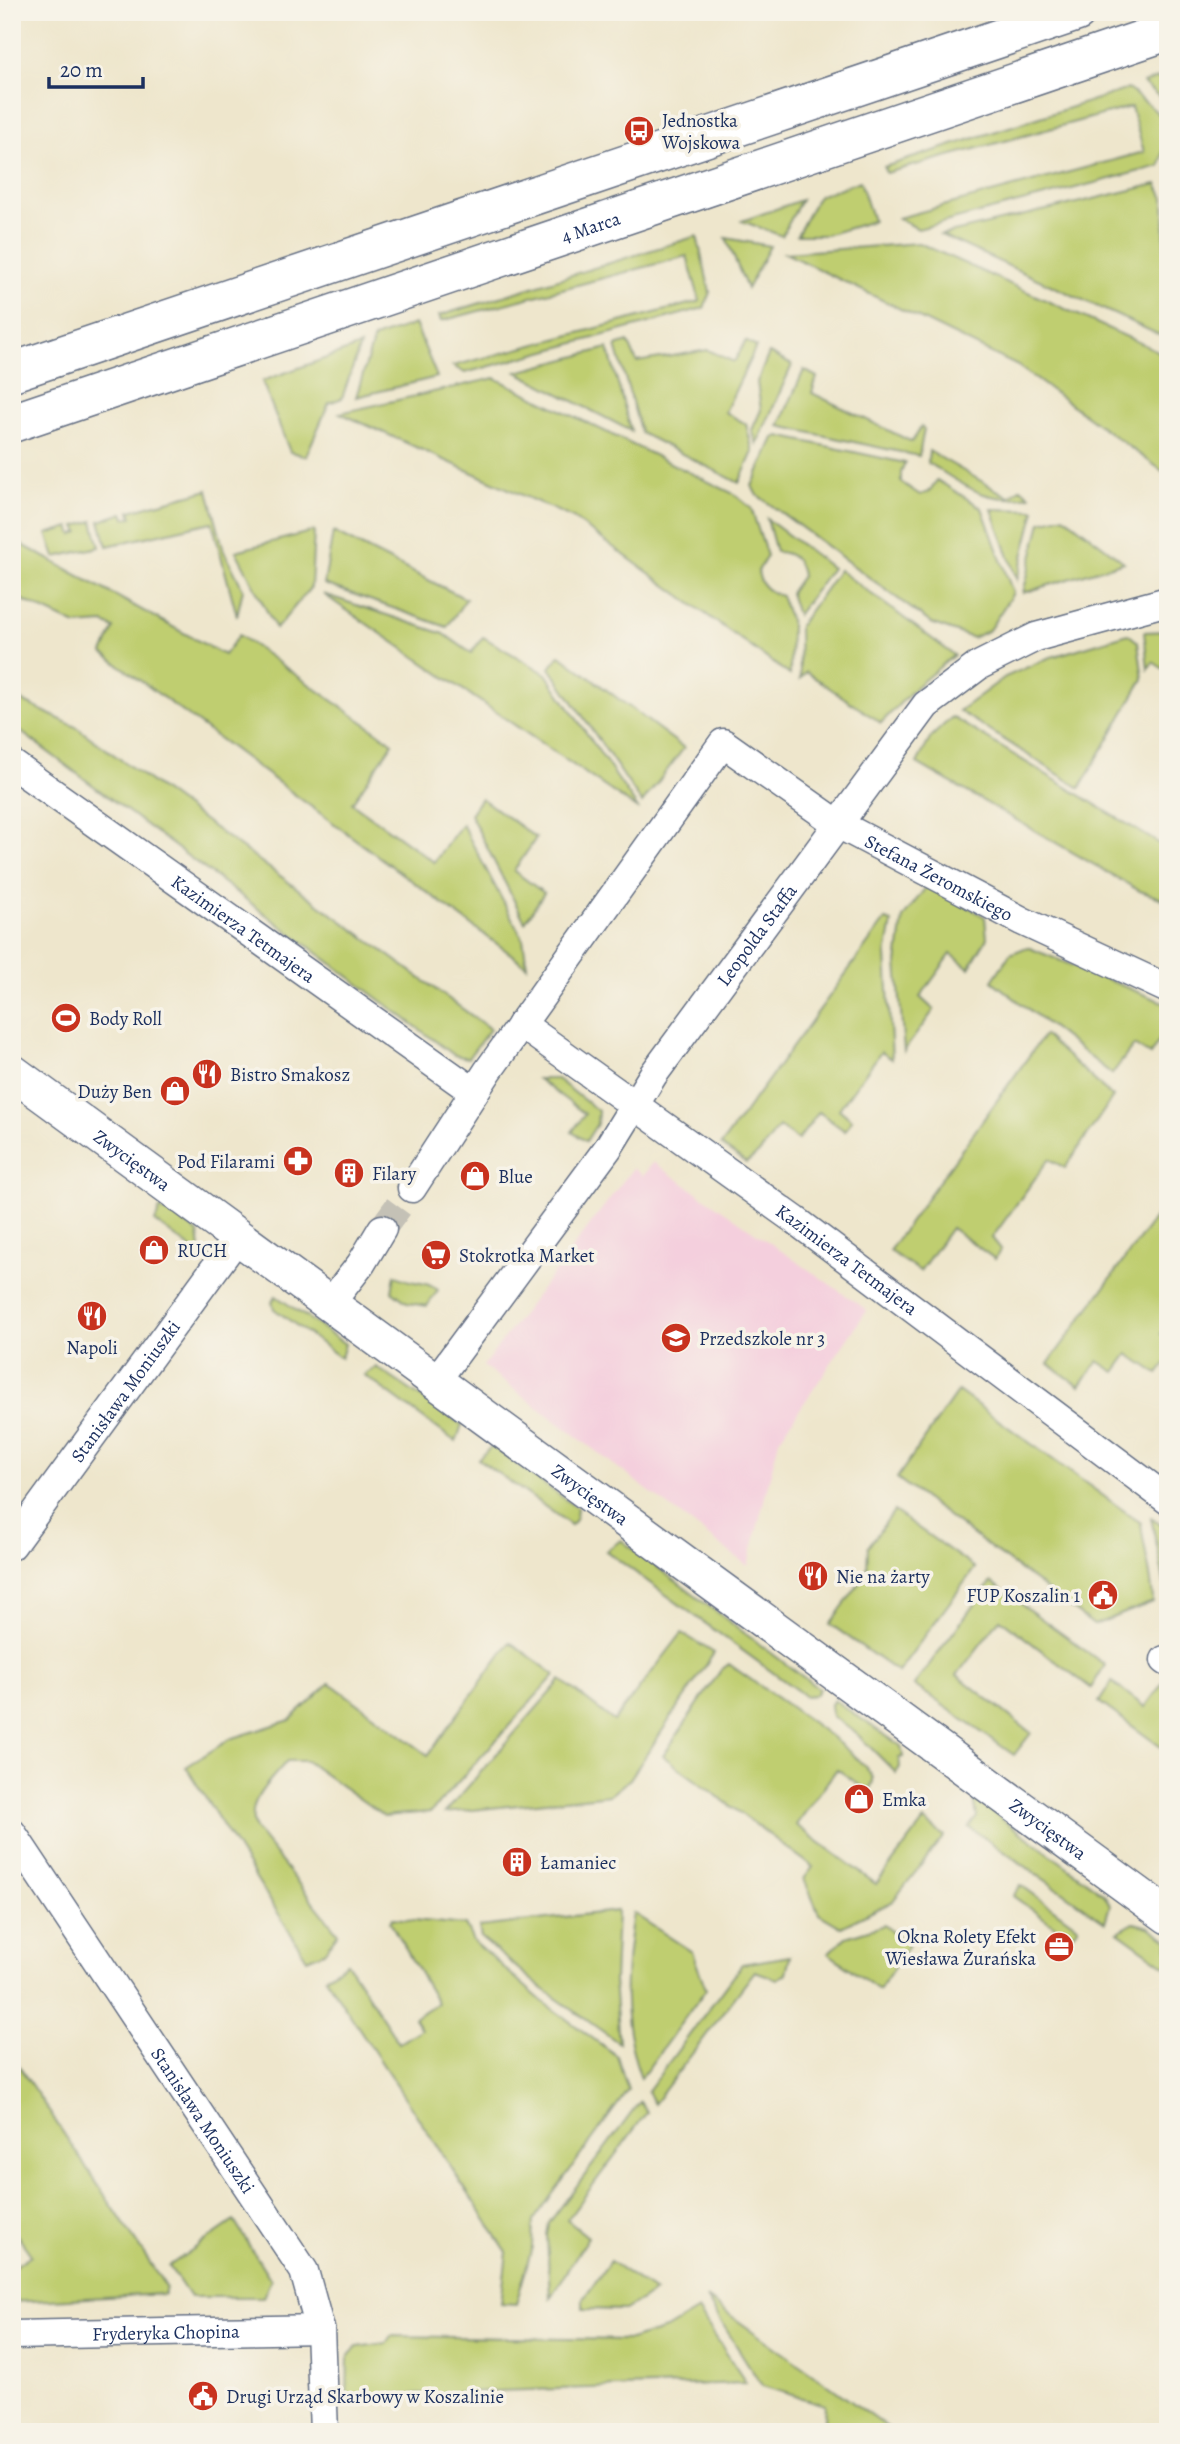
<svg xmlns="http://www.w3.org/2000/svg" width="1180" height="2444" viewBox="0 0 1180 2444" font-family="Alegreya,serif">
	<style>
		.built { fill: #f4cfdd }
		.green { fill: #bfce70; stroke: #6d7e67; stroke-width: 2 }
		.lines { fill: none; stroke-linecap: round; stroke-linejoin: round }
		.minor-tunnel { stroke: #c4c1b6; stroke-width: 28; stroke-dasharray: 28 14; stroke-linecap: butt }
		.minor-casing { stroke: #656f84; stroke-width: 31 }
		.tertiary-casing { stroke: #656f84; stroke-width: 38 }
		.secondary-casing { stroke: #656f84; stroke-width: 41 }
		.minor { stroke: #fff; stroke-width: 28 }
		.tertiary { stroke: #fff; stroke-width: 35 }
		.secondary { stroke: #fff; stroke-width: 38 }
		.labels { text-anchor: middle; stroke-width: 7; stroke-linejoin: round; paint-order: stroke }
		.poi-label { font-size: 19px; fill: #1b2f5e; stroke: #f7f3e8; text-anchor: start }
		.street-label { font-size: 19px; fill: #1b2f5e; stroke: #f7f3e8 }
	</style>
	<rect width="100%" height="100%" fill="#f7f3e8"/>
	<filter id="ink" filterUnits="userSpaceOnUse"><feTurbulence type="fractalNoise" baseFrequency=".0143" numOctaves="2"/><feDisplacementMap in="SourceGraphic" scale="14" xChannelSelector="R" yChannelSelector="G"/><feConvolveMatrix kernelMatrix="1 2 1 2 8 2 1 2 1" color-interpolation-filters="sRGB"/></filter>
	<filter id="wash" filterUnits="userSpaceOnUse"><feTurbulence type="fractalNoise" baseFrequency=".00686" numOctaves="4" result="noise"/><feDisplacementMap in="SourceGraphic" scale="28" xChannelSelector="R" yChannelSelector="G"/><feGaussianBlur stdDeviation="1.57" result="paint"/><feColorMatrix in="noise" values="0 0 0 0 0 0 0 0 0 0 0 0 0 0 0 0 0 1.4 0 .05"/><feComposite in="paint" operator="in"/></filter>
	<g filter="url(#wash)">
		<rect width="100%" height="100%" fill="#eee6cc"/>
		<path class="built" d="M 653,1162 L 867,1310 L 779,1440 L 748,1566 L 483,1366 L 633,1168 L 643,1176 Z"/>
		<path class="green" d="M 1168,75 L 1168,104 L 1143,83 Z
			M 1128,89 C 1166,119 1172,117 1160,166 L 918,229 L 898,218 L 1144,152 L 1131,107 L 886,173 L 884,167 Z
			M 860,181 L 873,221 L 826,235 L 797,235 L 818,196 Z
			M 1157,184 L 1164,198 L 1166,338 L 941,235 Z
			M 801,200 L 782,236 L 742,221 Z
			M 697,236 L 710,292 L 704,308 L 465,373 L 453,366 L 700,301 L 687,256 L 441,321 L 439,316 Z
			M 726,238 L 770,246 L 747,289 Z
			M 919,243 L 1156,350 L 1168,359 L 1168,475 L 1018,366 L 785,253 Z
			M 415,324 L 437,377 L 356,397 L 374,338 Z
			M 746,341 L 756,347 L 725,412 L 746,424 L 753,452 L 739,483 L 641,433 L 616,346 L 628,342 L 637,362 L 708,350 L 734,362 Z
			M 360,346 L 342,398 L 329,403 L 306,456 L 290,452 L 262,381 Z
			M 608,348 L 631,431 L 517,372 Z
			M 769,353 L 792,365 L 757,444 L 752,430 L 761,410 L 757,382 Z
			M 804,370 L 817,377 L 812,393 L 912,442 L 921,427 L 924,429 L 919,456 L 779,426 Z
			M 495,378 L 734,494 L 751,508 L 767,556 L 758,571 C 760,586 767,591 781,596 L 791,623 L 790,675 L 573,518 L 340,413 Z
			M 779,436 L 905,463 L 901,472 L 901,482 L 920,495 L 929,492 L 937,480 L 982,508 L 1013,593 L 989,630 L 973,638 L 931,623 L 756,494 L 752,486 L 774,438 Z
			M 929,451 L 1009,497 L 1021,488 L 1030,496 C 985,505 965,485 928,463 Z
			M 208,490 L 224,551 L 243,589 L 237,616 L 212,522 L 107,546 L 100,521 L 123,513 L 125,518 L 132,517 L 130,511 Z
			M 992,509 L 1035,510 L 1017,580 Z
			M 1064,516 L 1124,562 L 1023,593 L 1041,522 Z
			M 767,519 L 832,568 L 797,615 L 790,593 L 802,576 C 800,561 792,552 776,552 Z
			M 93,521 L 100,547 L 55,557 L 47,534 L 70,527 L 73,535 L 79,532 L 76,526 Z
			M 314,531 L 311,587 L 276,629 L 236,551 Z
			M 333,532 L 466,599 L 447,627 L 324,584 Z
			M 19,543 L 224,655 L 239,635 L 393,743 L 352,803 L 434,862 L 462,824 L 523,939 L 527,966 L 103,653 L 114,628 L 104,623 L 76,625 L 12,595 L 12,544 Z
			M 839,570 L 954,655 L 917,686 L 881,723 L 806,672 L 800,679 L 799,626 Z
			M 323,594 L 444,634 L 471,653 L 483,637 L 546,674 L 639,810 Z
			M 1168,631 L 1168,672 L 1153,662 L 1148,669 L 1144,632 Z
			M 1128,634 L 1138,642 L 1143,679 L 1080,788 L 959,711 L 1005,677 L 1048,658 Z
			M 560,655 L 684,748 L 642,803 L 550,668 Z
			M 12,696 L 76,727 L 490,1029 L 468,1058 L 454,1055 L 12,725 Z
			M 952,717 L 1168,849 L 1168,901 L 1140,891 L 917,763 L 931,737 Z
			M 481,798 L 536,838 L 514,871 L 544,893 L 525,922 L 470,814 Z
			M 929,883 L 985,917 L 987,938 L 969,968 L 951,954 L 920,997 L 934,1010 L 904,1051 L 897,963 L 903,918 Z
			M 885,920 L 892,922 L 886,955 L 892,1059 L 881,1052 L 839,1109 L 852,1120 L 845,1131 L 819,1112 L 798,1140 L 779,1127 L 760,1152 L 746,1163 L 721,1145 Z
			M 1027,947 L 1165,1003 L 1168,1026 L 1150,1055 L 1134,1045 L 1112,1074 L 992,981 L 1010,954 Z
			M 1044,1035 L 1113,1097 L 1065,1168 L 1049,1159 L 992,1238 L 1001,1249 L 995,1259 L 951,1228 L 920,1271 L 889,1251 Z
			M 538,1079 L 557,1079 L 598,1111 L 597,1124 L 586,1141 L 572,1132 L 585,1114 Z
			M 1168,1200 L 1168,1324 L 1161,1334 L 1168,1339 L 1168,1361 L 1158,1374 L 1128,1354 L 1115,1372 L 1098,1361 L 1080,1386 L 1048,1364 Z
			M 160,1209 L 175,1216 L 198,1233 L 201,1256 L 155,1222 Z
			M 395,1275 C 410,1285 423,1279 438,1290 L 427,1306 L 408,1303 L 392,1291 Z
			M 276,1296 L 345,1344 L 341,1358 L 274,1309 L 272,1302 Z
			M 376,1367 L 462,1425 L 456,1442 L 364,1375 Z
			M 958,1391 L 1141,1523 C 1144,1551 1152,1575 1153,1602 L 1094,1625 L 897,1478 Z
			M 492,1446 L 577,1508 L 576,1518 L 571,1525 L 478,1459 Z
			M 894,1511 L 975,1568 L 898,1672 L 830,1624 L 867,1573 L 868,1547 Z
			M 1151,1518 L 1168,1530 L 1165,1585 Z
			M 621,1540 L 819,1689 L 815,1695 L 805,1696 L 606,1551 Z
			M 991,1582 L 1105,1665 L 1091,1688 L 1000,1619 L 957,1675 L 1031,1733 L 1014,1755 L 914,1685 Z
			M 682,1633 L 714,1653 L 630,1779 L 610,1795 L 445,1813 L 561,1680 L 614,1721 Z
			M 510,1642 L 555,1675 L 431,1812 L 384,1816 L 306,1761 L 287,1761 C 271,1780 244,1802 255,1829 L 338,1933 L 324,1952 L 307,1959 L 186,1767 L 230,1739 L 290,1720 L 330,1683 L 428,1755 Z
			M 729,1664 C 758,1686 857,1749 872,1776 C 875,1781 872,1786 868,1791 L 837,1769 L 796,1825 L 876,1884 L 924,1821 L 944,1836 L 892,1902 L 841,1927 L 819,1914 L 804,1879 L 813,1867 L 663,1756 L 721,1670 Z
			M 1164,1681 L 1168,1681 L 1168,1752 L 1099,1702 L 1112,1682 L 1145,1707 Z
			M 834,1700 L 901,1746 L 903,1757 L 899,1758 L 900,1767 L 896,1773 L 857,1734 L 832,1716 L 830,1706 Z
			M 974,1798 L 1104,1894 L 1110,1905 L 1105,1922 L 969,1827 L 977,1817 Z
			M 1021,1885 L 1078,1927 L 1070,1937 L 1013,1896 Z
			M 617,1911 L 614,1981 L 619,2043 L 539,1986 L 481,1938 L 479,1927 Z
			M 633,1913 L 692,1952 L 706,1989 L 641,2078 C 620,2021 624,1972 633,1913 Z
			M 393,1918 L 465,1925 L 473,1941 L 543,2002 L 617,2056 L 628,2090 L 533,2221 L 532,2247 L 516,2304 L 501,2303 L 507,2252 L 325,1977 L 347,1963 L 399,2043 L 421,2029 L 414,2018 L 437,2003 L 390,1922 Z
			M 1134,1923 L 1149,1927 L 1168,1940 L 1168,1968 L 1118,1932 Z
			M 884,1925 L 909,1945 L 879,1990 L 828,1953 L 846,1937 Z
			M 790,1956 L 786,1974 L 777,1979 L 755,1971 L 654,2104 L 647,2092 L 742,1964 Z
			M 12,2056 L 166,2287 L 164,2294 L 12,2302 L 12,2268 L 31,2255 L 12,2228 Z
			M 640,2102 L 647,2112 L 567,2220 L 588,2237 L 550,2298 L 547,2235 L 549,2223 Z
			M 234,2221 L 271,2280 L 263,2297 L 190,2297 L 169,2266 Z
			M 610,2261 L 655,2292 L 625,2310 L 583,2309 L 583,2300 Z
			M 706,2298 L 894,2432 L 823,2432 L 825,2405 L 762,2386 Z
			M 698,2310 L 746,2383 L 347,2396 L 348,2358 L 357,2347 L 386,2343 L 391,2336 L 630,2340 L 666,2329 Z"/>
	</g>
	<g filter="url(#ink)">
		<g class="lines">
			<path class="minor-tunnel" d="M 382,1229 L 412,1188"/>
			<g class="minor-casing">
				<g id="minor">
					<path id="s1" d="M 12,764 L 474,1092"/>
					<path id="s2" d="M 521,1024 L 795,1220 L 1168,1500"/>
					<path id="s3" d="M 412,1188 L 488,1071 L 723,743 L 838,824 L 1022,921 L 1168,989"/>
					<path d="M 329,1305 L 361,1264 L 382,1229"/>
					<path id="s4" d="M 435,1382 L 608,1148 L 653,1075 L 926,705 L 978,666 L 1036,637 L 1168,601"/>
					<path id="s5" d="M 12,1545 L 237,1238"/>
					<path d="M 1165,1660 L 1168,1662"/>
					<path id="s6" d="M 12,1833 L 304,2271 L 320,2329 L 324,2432"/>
					<path id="s7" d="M 12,2335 L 320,2329"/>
				</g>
			</g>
			<g class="tertiary-casing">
				<g id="tertiary">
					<path id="s8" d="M 12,1072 L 1168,1916"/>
				</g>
			</g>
			<g class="secondary-casing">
				<g id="secondary">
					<path d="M 12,372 L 1077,12"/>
					<path id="s9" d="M 12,423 L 1168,31"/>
				</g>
			</g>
			<use href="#minor" class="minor"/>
			<use href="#tertiary" class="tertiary"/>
			<use href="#secondary" class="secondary"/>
		</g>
	</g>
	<defs>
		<g id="bus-disc" transform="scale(1.575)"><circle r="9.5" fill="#c8321e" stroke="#f7f3e8"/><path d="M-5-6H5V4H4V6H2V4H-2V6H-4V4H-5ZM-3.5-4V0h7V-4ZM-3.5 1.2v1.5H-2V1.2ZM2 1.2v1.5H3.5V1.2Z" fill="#fff"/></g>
		<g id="stadium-disc" transform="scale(1.575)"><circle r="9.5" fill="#c8321e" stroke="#f7f3e8"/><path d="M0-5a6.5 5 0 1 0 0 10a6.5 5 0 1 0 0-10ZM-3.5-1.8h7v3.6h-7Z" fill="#fff"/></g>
		<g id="restaurant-disc" transform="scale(1.575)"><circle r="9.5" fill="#c8321e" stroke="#f7f3e8"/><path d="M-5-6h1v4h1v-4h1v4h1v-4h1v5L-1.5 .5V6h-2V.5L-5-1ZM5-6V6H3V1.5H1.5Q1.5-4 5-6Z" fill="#fff"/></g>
		<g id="shop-disc" transform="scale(1.575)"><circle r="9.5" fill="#c8321e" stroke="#f7f3e8"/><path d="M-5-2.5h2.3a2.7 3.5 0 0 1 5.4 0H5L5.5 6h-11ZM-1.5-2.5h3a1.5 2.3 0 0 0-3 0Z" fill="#fff"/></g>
		<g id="pharmacy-disc" transform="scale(1.575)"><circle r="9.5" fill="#c8321e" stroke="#f7f3e8"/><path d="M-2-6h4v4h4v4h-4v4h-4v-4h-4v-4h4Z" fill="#fff"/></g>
		<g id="building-disc" transform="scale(1.575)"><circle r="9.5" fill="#c8321e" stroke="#f7f3e8"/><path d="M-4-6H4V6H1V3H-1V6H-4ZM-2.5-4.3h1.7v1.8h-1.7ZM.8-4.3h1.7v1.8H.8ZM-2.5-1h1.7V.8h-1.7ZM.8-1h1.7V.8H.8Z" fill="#fff"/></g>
		<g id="supermarket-disc" transform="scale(1.575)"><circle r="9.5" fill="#c8321e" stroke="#f7f3e8"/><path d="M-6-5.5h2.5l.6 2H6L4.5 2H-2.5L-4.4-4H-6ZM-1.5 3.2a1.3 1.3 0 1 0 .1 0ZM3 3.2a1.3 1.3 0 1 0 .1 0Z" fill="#fff"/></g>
		<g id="school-disc" transform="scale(1.575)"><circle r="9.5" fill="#c8321e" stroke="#f7f3e8"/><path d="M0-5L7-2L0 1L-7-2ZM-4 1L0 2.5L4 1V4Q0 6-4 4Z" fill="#fff"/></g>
		<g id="civic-disc" transform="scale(1.575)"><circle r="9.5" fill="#c8321e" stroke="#f7f3e8"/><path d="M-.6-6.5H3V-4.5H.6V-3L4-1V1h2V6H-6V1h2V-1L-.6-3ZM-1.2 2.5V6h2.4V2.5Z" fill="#fff"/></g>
		<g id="office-disc" transform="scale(1.575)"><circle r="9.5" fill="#c8321e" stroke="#f7f3e8"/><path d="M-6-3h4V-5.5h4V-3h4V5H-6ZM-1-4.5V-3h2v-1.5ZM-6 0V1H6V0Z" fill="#fff"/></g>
	</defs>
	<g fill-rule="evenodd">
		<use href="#bus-disc" x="639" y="131"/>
		<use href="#stadium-disc" x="66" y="1018"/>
		<use href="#restaurant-disc" x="207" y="1074"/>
		<use href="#shop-disc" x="175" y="1091"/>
		<use href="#pharmacy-disc" x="298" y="1161"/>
		<use href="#building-disc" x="349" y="1173"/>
		<use href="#shop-disc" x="475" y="1176"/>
		<use href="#shop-disc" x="154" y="1250"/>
		<use href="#supermarket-disc" x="436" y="1255"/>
		<use href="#restaurant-disc" x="92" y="1316"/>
		<use href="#school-disc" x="676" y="1338"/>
		<use href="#restaurant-disc" x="813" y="1576"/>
		<use href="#civic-disc" x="1103" y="1595"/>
		<use href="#shop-disc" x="859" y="1799"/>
		<use href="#building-disc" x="517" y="1862"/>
		<use href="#office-disc" x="1059" y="1947"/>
		<use href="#civic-disc" x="203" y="2396"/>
	</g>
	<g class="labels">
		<g class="poi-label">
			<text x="662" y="127">Jednostka<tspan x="662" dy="22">Wojskowa</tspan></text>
			<text x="89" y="1025">Body Roll</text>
			<text x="230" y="1081">Bistro Smakosz</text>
			<text x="152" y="1098" text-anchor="end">Duży Ben</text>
			<text x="275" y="1168" text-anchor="end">Pod Filarami</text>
			<text x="372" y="1180">Filary</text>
			<text x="498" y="1183">Blue</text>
			<text x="177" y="1257">RUCH</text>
			<text x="459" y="1262">Stokrotka Market</text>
			<text x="699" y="1345">Przedszkole nr 3</text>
			<text x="92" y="1354" text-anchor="middle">Napoli</text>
			<text x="836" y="1583">Nie na żarty</text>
			<text x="1080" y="1602" text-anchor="end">FUP Koszalin 1</text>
			<text x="882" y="1806">Emka</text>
			<text x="540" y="1869">Łamaniec</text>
			<text x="1036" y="1943" text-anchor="end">Okna Rolety Efekt<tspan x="1036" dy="22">Wiesława Żurańska</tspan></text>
			<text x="226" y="2403">Drugi Urząd Skarbowy w Koszalinie</text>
		</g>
		<g class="street-label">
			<text dy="7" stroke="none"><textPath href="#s9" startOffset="611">4 Marca</textPath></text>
			<text dy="7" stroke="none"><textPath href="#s3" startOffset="798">Stefana Żeromskiego</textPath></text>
			<text dy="7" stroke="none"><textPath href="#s1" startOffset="284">Kazimierza Tetmajera</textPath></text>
			<text dy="7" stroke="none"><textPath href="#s4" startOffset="551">Leopolda Staffa</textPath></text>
			<text dy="7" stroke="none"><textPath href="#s8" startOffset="149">Zwycięstwa</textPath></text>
			<text dy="7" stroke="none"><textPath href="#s2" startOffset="402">Kazimierza Tetmajera</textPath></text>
			<text dy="7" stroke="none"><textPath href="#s5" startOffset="191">Stanisława Moniuszki</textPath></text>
			<text dy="7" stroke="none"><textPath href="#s8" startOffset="716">Zwycięstwa</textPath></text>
			<text dy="7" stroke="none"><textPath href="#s8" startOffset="1283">Zwycięstwa</textPath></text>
			<text dy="7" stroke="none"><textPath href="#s6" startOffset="345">Stanisława Moniuszki</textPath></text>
			<text dy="7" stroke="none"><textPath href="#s7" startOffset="154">Fryderyka Chopina</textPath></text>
		</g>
	</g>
	<rect width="1180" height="2444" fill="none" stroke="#f7f3e8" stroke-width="42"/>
	<path d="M49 77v10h94v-10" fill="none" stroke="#1b2f5e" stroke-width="3.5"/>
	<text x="60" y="77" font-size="21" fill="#1b2f5e" stroke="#f7f3e8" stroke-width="5" paint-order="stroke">20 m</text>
</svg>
